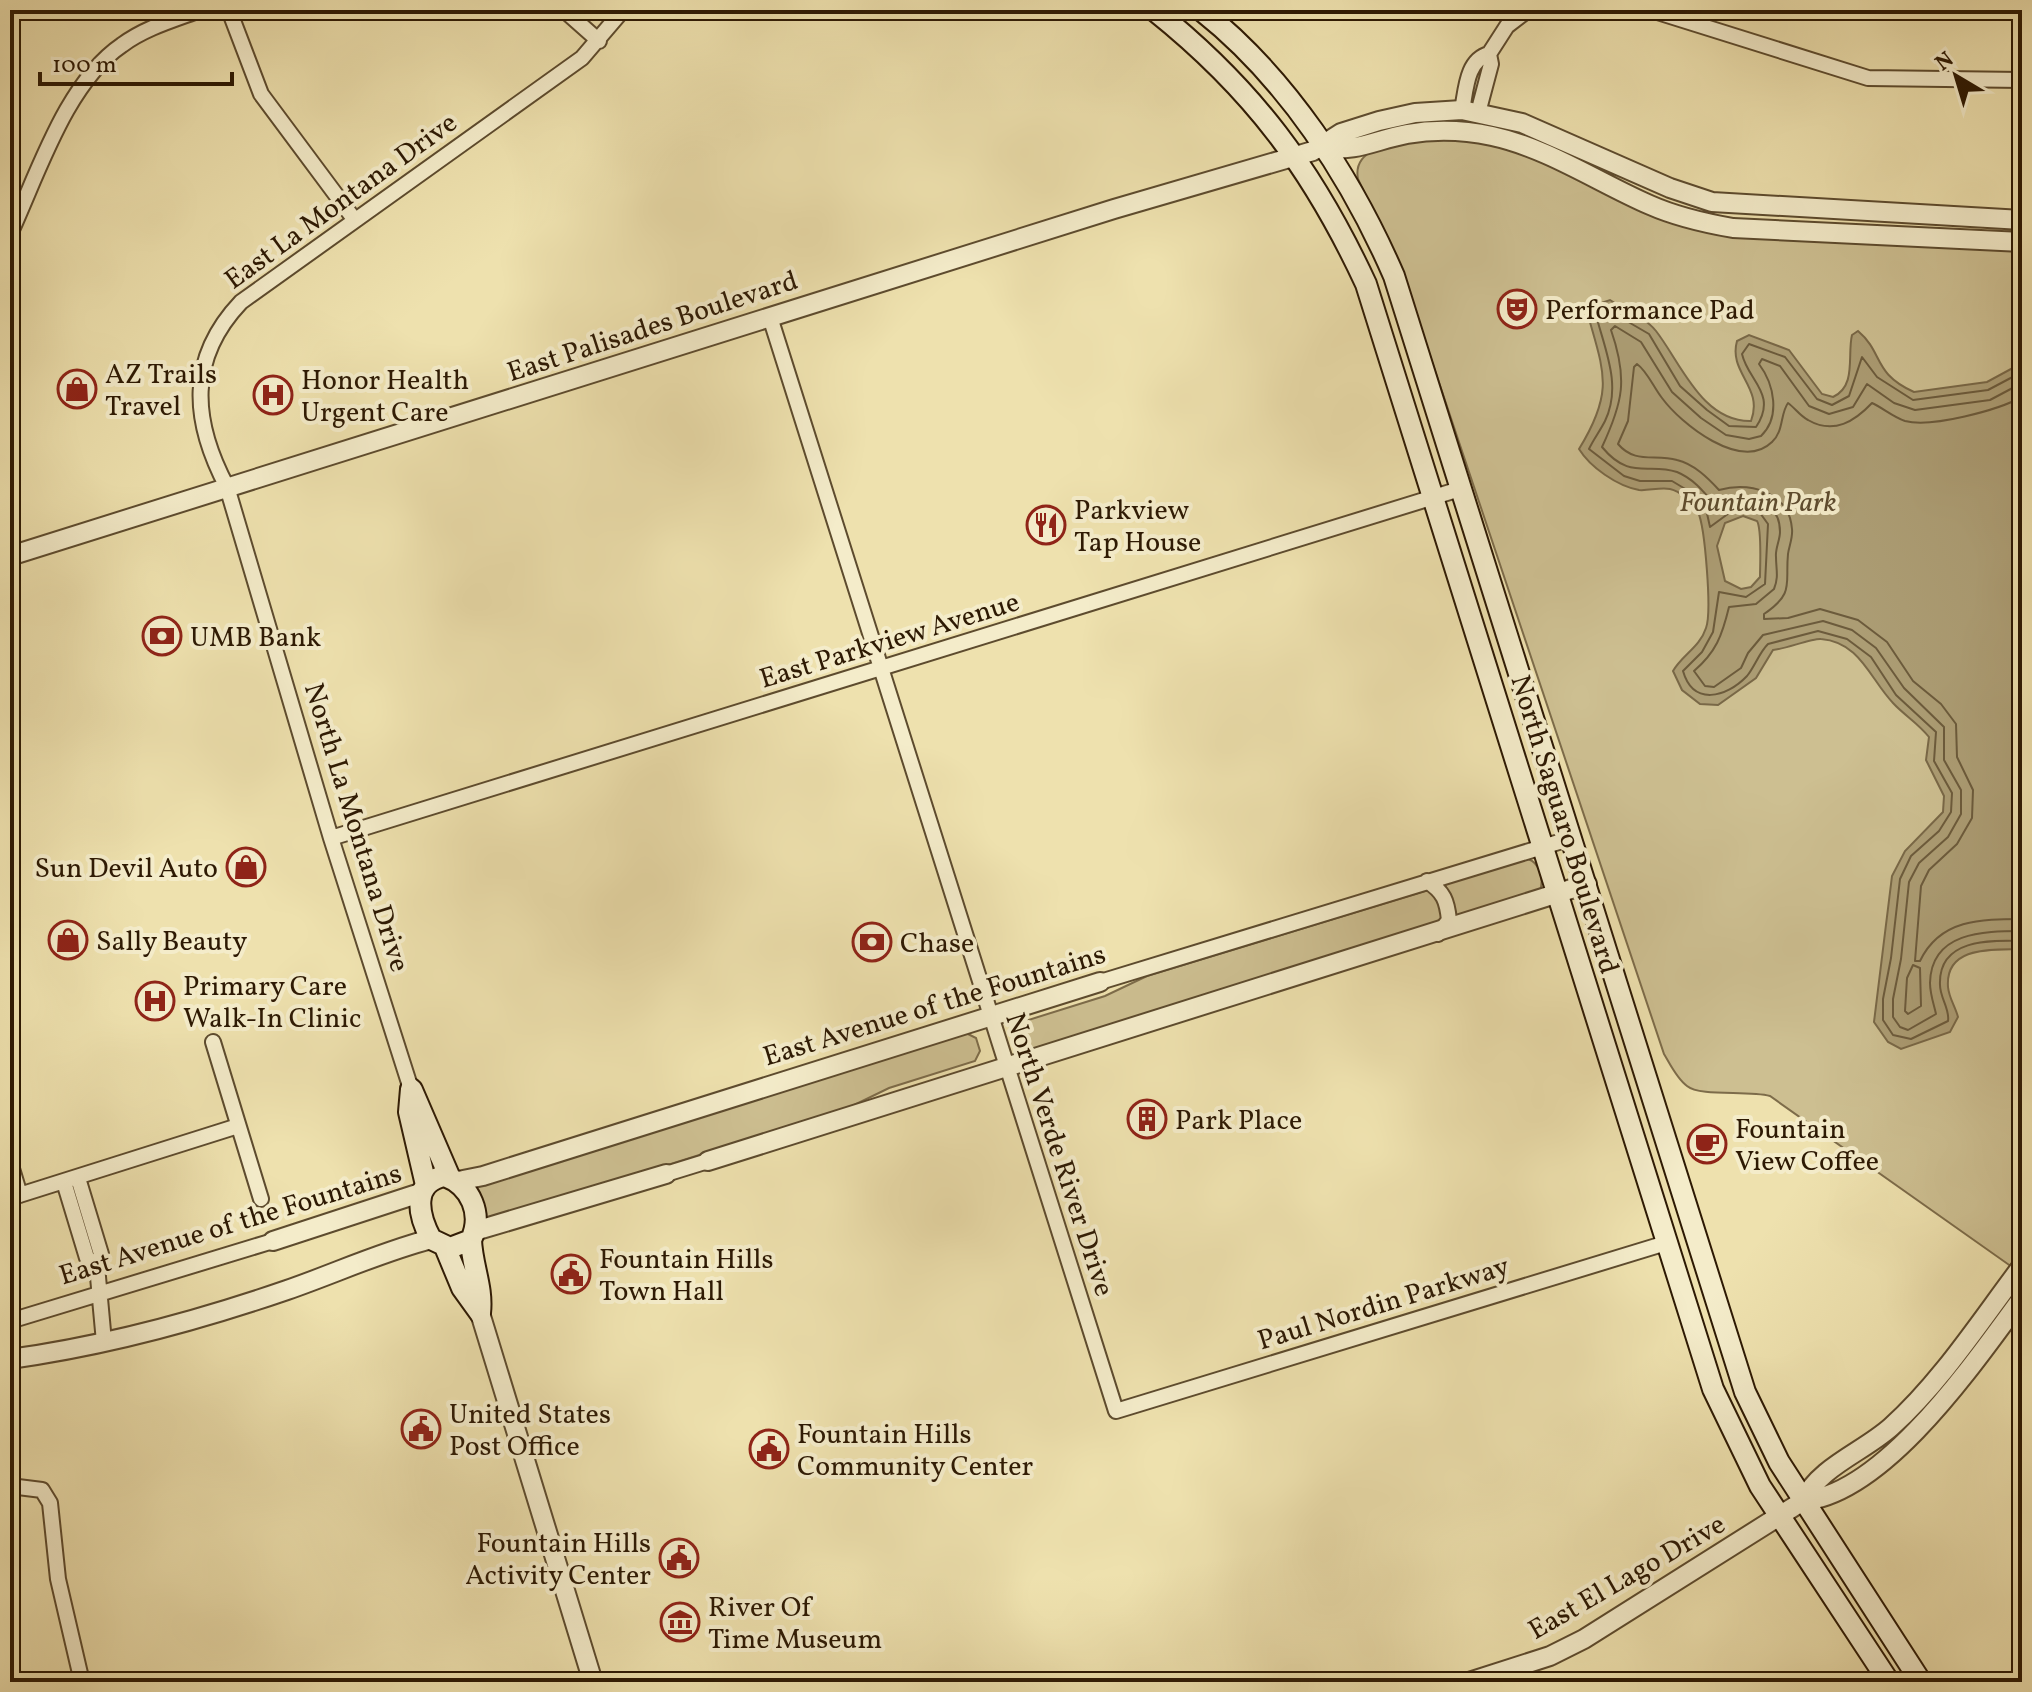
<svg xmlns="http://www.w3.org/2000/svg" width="2032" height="1692" viewBox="0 0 2032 1692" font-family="Vollkorn,serif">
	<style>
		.green { fill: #cdbf91; stroke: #7d6c4a; stroke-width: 2 }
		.water { fill: #ac9d74; stroke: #796847; stroke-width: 2; fill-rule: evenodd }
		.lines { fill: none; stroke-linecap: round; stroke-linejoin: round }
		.shore { stroke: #6c5b3c; stroke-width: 2 }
		.minor-casing { stroke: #5d4b2e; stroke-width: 18 }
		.tertiary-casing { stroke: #5d4b2e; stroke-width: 22 }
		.secondary-casing { stroke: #2d1903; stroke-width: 24 }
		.minor { stroke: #f4ecca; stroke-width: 14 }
		.tertiary { stroke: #f4ecca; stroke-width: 18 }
		.secondary { stroke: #f4ecca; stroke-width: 20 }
		.labels { text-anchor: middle; stroke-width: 8; stroke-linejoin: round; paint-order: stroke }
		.street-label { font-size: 28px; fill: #2d1903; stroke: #f4ecca }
		.poi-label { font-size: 28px; fill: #2d1903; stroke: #f4ecca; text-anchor: start }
		.park-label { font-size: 28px; font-style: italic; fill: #5d4b2e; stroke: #f4ecca }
	</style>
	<rect width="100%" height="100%" fill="#eee1ae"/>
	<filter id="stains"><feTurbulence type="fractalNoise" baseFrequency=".0025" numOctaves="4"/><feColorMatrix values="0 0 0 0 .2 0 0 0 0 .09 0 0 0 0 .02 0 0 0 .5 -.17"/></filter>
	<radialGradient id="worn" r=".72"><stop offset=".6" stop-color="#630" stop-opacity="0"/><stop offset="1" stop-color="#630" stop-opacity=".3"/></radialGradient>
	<path class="green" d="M 1430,138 L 1481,140 L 1540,159 L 1650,214 L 2022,247 L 2022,1254 L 2012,1267 L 1770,1096 C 1748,1090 1700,1097 1687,1086 C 1677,1079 1670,1064 1664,1054 L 1403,275 L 1358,179 C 1351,143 1406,143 1430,138 Z
		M 1528,859 C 1540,863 1544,879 1540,891 L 1456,919 L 1445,884 Z
		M 1428,890 L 1434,891 L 1445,913 L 1440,923 L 1029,1051 L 1017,1044 L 1015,1032 L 1022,1022 L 1105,996 L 1147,976 Z
		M 966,1033 L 976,1038 L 980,1051 L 975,1061 L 889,1088 L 848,1108 L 484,1223 L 470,1183 Z"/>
	<path class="water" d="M 1610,300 C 1624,309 1646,318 1656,331 C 1681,363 1702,422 1751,421 C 1764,387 1728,373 1737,341 L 1749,335 L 1789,350 L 1822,394 L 1833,397 C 1857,386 1847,355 1852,335 L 1858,331 C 1884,353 1872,373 1914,392 L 1987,382 L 2022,363 L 2022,949 C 1994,950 1945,945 1948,987 C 1949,998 1955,1006 1958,1017 L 1950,1032 L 1901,1049 L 1888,1042 L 1874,1022 L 1892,876 L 1905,851 L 1943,812 L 1944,796 L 1926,760 L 1929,737 C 1918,723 1904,715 1893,703 C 1870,679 1860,642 1821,639 C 1813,638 1785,649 1773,650 L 1756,678 L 1718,705 L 1700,704 L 1682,690 L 1673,671 C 1682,655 1700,647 1706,628 C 1712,612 1705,527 1698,512 C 1693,503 1680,491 1670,489 C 1660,487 1648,491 1639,490 C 1617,486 1590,467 1579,449 C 1616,389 1603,371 1586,308 ZM 1743,516 L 1757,521 C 1762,529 1760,565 1760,577 L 1751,587 L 1741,589 L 1725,581 L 1717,546 L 1725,523 Z"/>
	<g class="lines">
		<path class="shore" d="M 2022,372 L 1988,390 L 1913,400 L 1877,377 L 1862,357 L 1849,396 L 1832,405 L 1817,399 L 1785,357 L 1749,344 L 1742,354 C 1748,381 1778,394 1756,427 L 1729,426 L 1707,410 L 1680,386 L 1649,334 L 1606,309 L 1596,315 C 1605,350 1622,386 1605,421 C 1600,431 1593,440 1589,449 L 1624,476 L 1640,481 L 1672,481 L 1692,493 L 1706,509 L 1710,527 L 1736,508 L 1760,513 L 1768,524 L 1765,584 L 1746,597 L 1719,592 L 1713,632 L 1702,652 L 1683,671 C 1693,706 1726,698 1747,676 C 1755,666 1759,653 1768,644 L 1818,631 L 1847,639 L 1871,657 L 1896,695 L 1936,732 L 1934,761 L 1952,793 L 1951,812 L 1939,831 L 1911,856 L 1900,879 L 1891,958 L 1883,999 L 1883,1020 L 1893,1035 L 1911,1039 L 1948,1021 C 1950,1009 1940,998 1940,985 C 1938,939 1989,940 2022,941
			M 2022,383 L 1990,400 L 1915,410 L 1894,403 L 1867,384 L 1853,407 L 1829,414 L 1809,406 L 1780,366 L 1762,359 L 1759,364 C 1774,384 1781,417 1761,436 L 1749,439 L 1726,435 L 1701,418 L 1672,392 L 1641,342 L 1615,326 L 1611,330 C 1628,379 1623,402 1602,447 C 1630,481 1648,462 1677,472 C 1694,479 1704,492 1715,505 C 1739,498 1780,494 1780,532 C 1780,540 1775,549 1776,557 C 1776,569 1779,577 1774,589 L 1756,604 L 1729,607 C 1722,636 1716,652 1694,671 L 1705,686 L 1714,687 L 1741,668 L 1748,653 L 1763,635 L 1823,621 L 1852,630 L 1876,648 L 1904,688 L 1944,727 L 1944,760 L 1961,790 L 1961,814 L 1948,837 L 1919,863 L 1909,882 L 1901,959 L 1893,999 L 1893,1017 L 1900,1027 L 1908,1030 L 1936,1014 C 1934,1005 1930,994 1930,983 C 1931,932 1983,931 2022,931
			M 2022,397 C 1998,410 1932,428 1905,421 C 1893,417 1883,408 1872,403 C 1855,421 1834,435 1808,420 C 1800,416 1795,408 1788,403 C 1780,414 1784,431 1772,442 C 1741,472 1681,424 1662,398 C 1654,388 1647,371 1637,364 L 1634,367 L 1628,421 L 1618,444 C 1635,464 1654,454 1677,460 C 1694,464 1708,478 1719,490 C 1749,482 1789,491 1792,529 C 1793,538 1789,546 1788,554 C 1785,584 1795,593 1764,614 L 1764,619 L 1788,618 L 1820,609 L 1858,620 L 1887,642 L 1913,681 L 1941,704 L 1956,724 L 1957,757 L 1973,790 L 1972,818 L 1957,844 L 1929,870 L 1921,886 L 1915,961 L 1920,961 C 1940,919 1981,919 2022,919
			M 1913,965 L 1920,968 L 1921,1006 L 1908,1014 L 1905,1011 L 1907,978 Z"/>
		<g class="minor-casing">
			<path id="minor" d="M 229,10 L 261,94 L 354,219
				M 564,10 L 599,41
				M 1651,10 L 1868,78 L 2022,80
				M 1489,54 L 1507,26 L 1528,10
				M 1462,110 C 1466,91 1466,60 1489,54 L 1491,64 L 1478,113
				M 10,234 C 38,174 66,83 122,45 C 145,28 173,20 200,10
				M 770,317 L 1116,1411 L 1666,1243
				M 331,838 L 1463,488
				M 1427,881 C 1444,892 1447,901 1449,920 L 1438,934
				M 1100,982 L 1572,838
				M 213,1042 L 261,1199
				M 411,1089 L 331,838 L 227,487 C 192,421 187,359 241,302 L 582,58 L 623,10
				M 10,1162 L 20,1195
				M 666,1174 L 708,1161
				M 78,1178 L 101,1254 L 97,1266 L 104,1342
				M 64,1182 L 87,1258 L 97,1266
				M 10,1198 L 238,1126
				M 10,1321 L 273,1241
				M 10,1486 L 42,1490 L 50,1503 L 58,1579 L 82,1682"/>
		</g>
		<g class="tertiary-casing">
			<path id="tertiary" d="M 1323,148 C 1357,152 1375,140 1407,134 C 1435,129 1464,130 1492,136 C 1548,148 1599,183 1650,205 C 1677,217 1704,223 1733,228 L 2022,242
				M 10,556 L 1114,209 L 1313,151 L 1341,133 L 1379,121 L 1415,113 L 1462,110 L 1522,123 L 1670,188 L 1712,202 L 2022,220
				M 708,1161 L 1587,884
				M 458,1181 L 483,1176 L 1100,982
				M 475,1231 L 666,1174
				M 273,1241 L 420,1193
				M 480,1313 L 593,1682
				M 10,1359 C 105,1346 197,1321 287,1290 C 336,1273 381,1252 431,1239
				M 1803,1501 C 1819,1467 1863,1452 1891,1427 C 1942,1381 1981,1320 2022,1266
				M 1469,1682 L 1550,1656 L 1584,1639 L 1803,1501 C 1885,1494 1976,1360 2022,1298"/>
		</g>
		<g class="secondary-casing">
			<path id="secondary" d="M 1154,10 C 1253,89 1313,170 1366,284 L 1713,1389 L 1760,1486 L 1889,1682
				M 1201,10 C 1287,78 1351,177 1394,276 L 1745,1392 L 1779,1462 L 1921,1682
				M 411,1089 L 409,1112 L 426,1185
				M 412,1090 L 450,1178
				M 445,1176 C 471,1186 483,1214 471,1240 L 450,1248 L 431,1239 C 418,1215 411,1182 445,1176 Z
				M 471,1240 C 472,1266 483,1287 480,1313
				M 445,1247 L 462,1288 L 480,1313"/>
		</g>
		<use href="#minor" class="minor"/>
		<use href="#tertiary" class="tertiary"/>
		<use href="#secondary" class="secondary"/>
	</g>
	<defs>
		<g id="theatre-ring" transform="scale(2)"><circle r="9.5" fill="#f4ecca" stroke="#8f2418" stroke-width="1.5"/><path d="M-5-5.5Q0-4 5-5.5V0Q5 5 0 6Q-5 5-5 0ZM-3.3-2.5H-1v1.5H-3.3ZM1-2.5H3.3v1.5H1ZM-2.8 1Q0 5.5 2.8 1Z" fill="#8f2418"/></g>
		<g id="shop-ring" transform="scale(2)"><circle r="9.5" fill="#f4ecca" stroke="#8f2418" stroke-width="1.5"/><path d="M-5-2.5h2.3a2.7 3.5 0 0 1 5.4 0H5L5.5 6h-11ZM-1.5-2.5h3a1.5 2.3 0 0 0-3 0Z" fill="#8f2418"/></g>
		<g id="hospital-ring" transform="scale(2)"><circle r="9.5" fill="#f4ecca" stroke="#8f2418" stroke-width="1.5"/><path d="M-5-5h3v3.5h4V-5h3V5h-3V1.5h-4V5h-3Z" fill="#8f2418"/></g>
		<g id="restaurant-ring" transform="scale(2)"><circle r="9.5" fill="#f4ecca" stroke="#8f2418" stroke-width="1.5"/><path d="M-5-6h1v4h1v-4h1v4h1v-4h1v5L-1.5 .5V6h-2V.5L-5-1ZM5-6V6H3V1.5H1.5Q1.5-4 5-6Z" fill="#8f2418"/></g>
		<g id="bank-ring" transform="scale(2)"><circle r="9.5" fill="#f4ecca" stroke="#8f2418" stroke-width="1.5"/><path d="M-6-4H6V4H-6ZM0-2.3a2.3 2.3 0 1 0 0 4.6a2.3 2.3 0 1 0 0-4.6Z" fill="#8f2418"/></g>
		<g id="building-ring" transform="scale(2)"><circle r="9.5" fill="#f4ecca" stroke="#8f2418" stroke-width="1.5"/><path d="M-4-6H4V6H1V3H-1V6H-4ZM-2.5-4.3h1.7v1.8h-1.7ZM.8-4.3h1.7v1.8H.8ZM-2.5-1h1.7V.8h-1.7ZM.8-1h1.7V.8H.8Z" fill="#8f2418"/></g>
		<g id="cafe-ring" transform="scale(2)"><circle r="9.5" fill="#f4ecca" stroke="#8f2418" stroke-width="1.5"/><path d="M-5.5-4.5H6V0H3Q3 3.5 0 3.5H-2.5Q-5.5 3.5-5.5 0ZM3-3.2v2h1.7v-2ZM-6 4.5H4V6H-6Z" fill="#8f2418"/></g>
		<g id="civic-ring" transform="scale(2)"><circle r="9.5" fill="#f4ecca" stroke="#8f2418" stroke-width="1.5"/><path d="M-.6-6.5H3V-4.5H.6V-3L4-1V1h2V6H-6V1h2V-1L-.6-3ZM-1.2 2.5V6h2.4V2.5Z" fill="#8f2418"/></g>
		<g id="museum-ring" transform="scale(2)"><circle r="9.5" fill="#f4ecca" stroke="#8f2418" stroke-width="1.5"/><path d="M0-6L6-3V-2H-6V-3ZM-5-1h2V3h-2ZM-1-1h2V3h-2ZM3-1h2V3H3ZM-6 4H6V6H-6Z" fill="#8f2418"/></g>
	</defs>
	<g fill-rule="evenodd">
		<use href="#theatre-ring" x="1517" y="309"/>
		<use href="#shop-ring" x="77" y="389"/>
		<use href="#hospital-ring" x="273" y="395"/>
		<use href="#restaurant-ring" x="1046" y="525"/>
		<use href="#bank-ring" x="162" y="636"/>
		<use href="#shop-ring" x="246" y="867"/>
		<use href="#shop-ring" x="68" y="940"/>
		<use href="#bank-ring" x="872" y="942"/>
		<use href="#hospital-ring" x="155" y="1001"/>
		<use href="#building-ring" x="1147" y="1119"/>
		<use href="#cafe-ring" x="1707" y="1144"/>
		<use href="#civic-ring" x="571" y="1274"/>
		<use href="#civic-ring" x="421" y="1429"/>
		<use href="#civic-ring" x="769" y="1449"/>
		<use href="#civic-ring" x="679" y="1558"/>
		<use href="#museum-ring" x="680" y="1622"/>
	</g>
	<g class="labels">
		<g class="street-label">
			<text transform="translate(340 200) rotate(-36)" y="10">East La Montana Drive</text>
			<text transform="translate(652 325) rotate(-18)" y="10">East Palisades Boulevard</text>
			<text transform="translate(889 639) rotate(-17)" y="10">East Parkview Avenue</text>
			<text transform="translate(1566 824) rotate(73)" y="10">North Saguaro Boulevard</text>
			<text transform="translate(358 827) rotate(73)" y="10">North La Montana Drive</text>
			<text transform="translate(934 1004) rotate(-17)" y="10">East Avenue of the Fountains</text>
			<text transform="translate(1061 1154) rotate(72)" y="10">North Verde River Drive</text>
			<text transform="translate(230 1223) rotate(-17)" y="10">East Avenue of the Fountains</text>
			<text transform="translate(1383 1302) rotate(-17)" y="10">Paul Nordin Parkway</text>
			<text transform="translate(1626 1576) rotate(-30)" y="10">East El Lago Drive</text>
		</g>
		<g class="poi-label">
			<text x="1545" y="319">Performance Pad</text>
			<text x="105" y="383">AZ Trails<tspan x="105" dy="32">Travel</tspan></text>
			<text x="301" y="389">Honor Health<tspan x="301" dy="32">Urgent Care</tspan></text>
			<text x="1074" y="519">Parkview<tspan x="1074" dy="32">Tap House</tspan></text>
			<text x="190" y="646">UMB Bank</text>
			<text x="218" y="877" text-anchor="end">Sun Devil Auto</text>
			<text x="96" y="950">Sally Beauty</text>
			<text x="900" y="952">Chase</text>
			<text x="183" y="995">Primary Care<tspan x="183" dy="32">Walk-In Clinic</tspan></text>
			<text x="1175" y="1129">Park Place</text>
			<text x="1735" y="1138">Fountain<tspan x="1735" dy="32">View Coffee</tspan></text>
			<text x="599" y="1268">Fountain Hills<tspan x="599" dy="32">Town Hall</tspan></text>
			<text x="449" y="1423">United States<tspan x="449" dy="32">Post Office</tspan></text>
			<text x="797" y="1443">Fountain Hills<tspan x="797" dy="32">Community Center</tspan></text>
			<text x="651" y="1552" text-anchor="end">Fountain Hills<tspan x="651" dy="32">Activity Center</tspan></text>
			<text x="708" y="1616">River Of<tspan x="708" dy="32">Time Museum</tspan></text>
		</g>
		<g class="park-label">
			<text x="1758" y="511">Fountain Park</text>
		</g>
	</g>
	<rect width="2032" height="1692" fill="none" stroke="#eee1ae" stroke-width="40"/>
	<rect x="12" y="12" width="2008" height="1668" fill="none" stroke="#2d1903" stroke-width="4"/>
	<rect x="20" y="20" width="1992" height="1652" fill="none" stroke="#2d1903" stroke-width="2"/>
	<g transform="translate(1956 76) rotate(322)" stroke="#f4ecca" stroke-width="6" paint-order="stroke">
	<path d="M0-6L14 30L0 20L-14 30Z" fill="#2d1903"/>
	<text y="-12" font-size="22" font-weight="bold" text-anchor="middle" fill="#2d1903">N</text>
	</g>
	<path d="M40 72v12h192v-12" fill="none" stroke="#2d1903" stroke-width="4"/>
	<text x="52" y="72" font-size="24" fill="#2d1903" stroke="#f4ecca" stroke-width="6" paint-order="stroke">100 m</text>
	<rect width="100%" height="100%" filter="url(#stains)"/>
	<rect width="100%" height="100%" fill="url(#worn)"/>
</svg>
